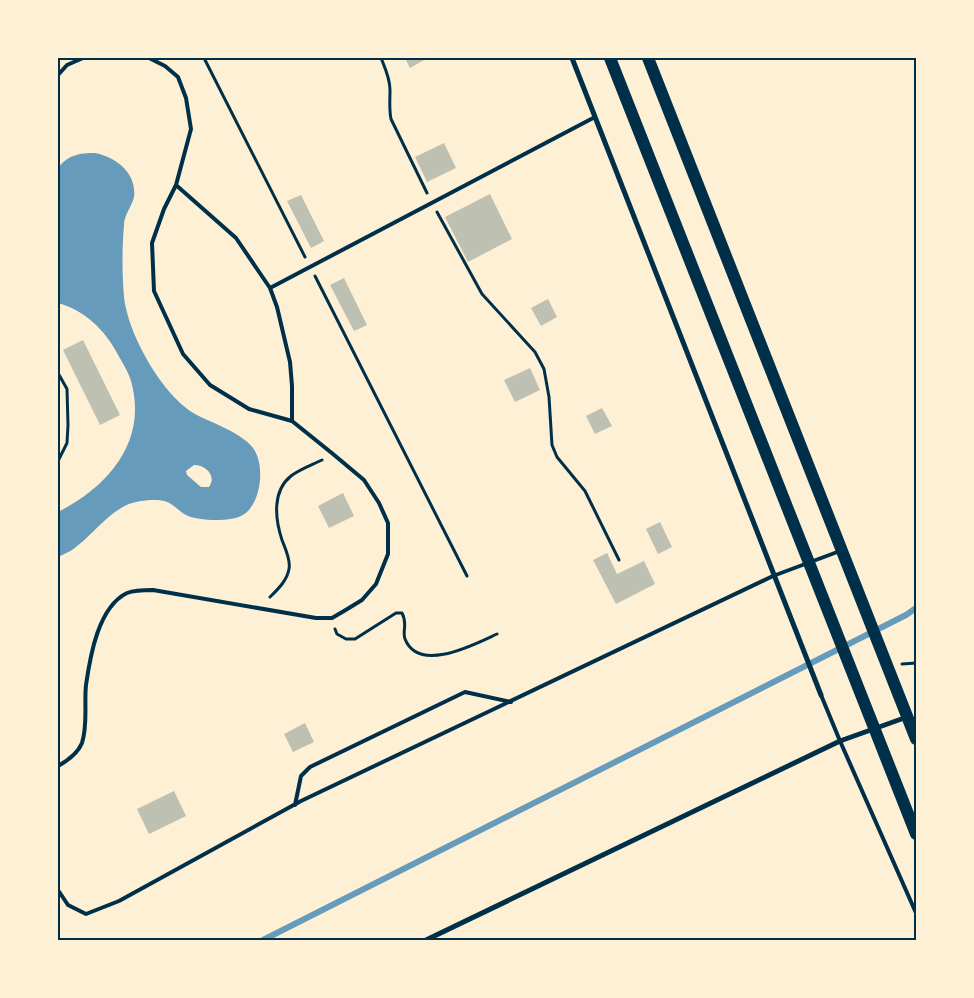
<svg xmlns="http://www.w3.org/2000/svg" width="974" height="998" viewBox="0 0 974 998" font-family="'IBM Plex Sans',sans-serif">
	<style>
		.water { fill: #669bbc; fill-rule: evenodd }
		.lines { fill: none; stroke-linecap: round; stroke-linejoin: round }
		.stream { stroke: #669bbc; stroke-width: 6 }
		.building { fill: #bec0b2 }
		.path { stroke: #003049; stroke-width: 3 }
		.service { stroke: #003049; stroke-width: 4 }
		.minor { stroke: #003049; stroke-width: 5 }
		.primary { stroke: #003049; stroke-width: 12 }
		.neatline { fill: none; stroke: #003049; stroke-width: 2 }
	</style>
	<rect width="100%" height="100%" fill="#fdf0d5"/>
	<path class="water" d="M 95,153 C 116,157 137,173 134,197 C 132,206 124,215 124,225 C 122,248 122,274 124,297 C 128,334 162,395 195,414 C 212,423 242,433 253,448 C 266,465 261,507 241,516 C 229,522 198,521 186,515 C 179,511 174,505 167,502 C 161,499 148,500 141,501 C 114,504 97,531 77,546 C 72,551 64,554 58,557 L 58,512 C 109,486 148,441 131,381 C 128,371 122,362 117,353 C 105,330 84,310 58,303 L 58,168 C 68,155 79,153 95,153 ZM 194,465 C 206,465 217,476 209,487 L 201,487 L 187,475 L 186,471 Z"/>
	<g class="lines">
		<path class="stream" d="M 263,940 L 906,615 L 916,608"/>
	</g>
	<path class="building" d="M 405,58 L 425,58 L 426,59 L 410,68 Z
		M 444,143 L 456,168 L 427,182 L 415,157 Z
		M 490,194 L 512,239 L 468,262 L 445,217 Z
		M 301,195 L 324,241 L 311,248 L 287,201 Z
		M 344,278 L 367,325 L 354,331 L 330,285 Z
		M 548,299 L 557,317 L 541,326 L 531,308 Z
		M 83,340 L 120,415 L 100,425 L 63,350 Z
		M 530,368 L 540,390 L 515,402 L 504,380 Z
		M 602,408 L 612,426 L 595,434 L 586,416 Z
		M 343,493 L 354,516 L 329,528 L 318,506 Z
		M 660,522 L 672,547 L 658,554 L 646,529 Z
		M 607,553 L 617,574 L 644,561 L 655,584 L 616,604 L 593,560 Z
		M 305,723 L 314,742 L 293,752 L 284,734 Z
		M 174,791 L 186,816 L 149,834 L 137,809 Z"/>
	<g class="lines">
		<path class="path" d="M 204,58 L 305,257
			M 381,58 C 385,68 390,78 390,90 C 390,100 389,109 391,119 L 427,193
			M 437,212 L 482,294 L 535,352 L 544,369 L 549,397 L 552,445 L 557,457 L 585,491 L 619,560
			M 315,276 L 467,576
			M 58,373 L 67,389 L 68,425 L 67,443 L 58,461
			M 270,597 C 277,590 287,581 289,569 C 291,560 285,548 282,540 C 275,519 272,491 291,476 C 300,469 312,465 322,460
			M 335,629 L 337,634 L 346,639 L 355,639 L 396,613 L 402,613 C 408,624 402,631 405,639 C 419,674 475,644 497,634
			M 902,664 L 916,663"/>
		<path class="service" d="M 58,75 L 67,65 L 83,58
			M 176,185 L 236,238 L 270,288 L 277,307 L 290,362 L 292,386 L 292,421
			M 270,288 L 595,117
			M 821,695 L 840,741 L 916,913
			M 58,766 C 67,761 78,753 82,743 C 88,725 84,703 86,685 C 90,657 98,607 127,593 C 135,590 144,590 153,590 L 316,618 L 332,618 L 344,611 L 362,600 L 376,584 L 388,554 L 388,523 L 379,503 L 364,480 L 333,454 L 292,421 L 249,409 L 210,385 L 183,354 L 154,291 L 152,243 L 164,209 L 176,185 L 191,129 L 186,98 L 178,77 L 165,66 L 149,58
			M 295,805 L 301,776 L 310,767 L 465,692 L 511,702
			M 58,890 L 68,905 L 86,914 L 119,901 L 301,801 L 773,576 L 840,551"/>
		<path class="minor" d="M 572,58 L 821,695
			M 426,940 L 840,741 L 907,717"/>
		<path class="primary" d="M 610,58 L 916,834
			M 648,58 L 916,739"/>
	</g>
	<rect width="974" height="998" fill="none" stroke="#fdf0d5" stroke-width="118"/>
	<rect x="59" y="59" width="856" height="880" class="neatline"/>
</svg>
